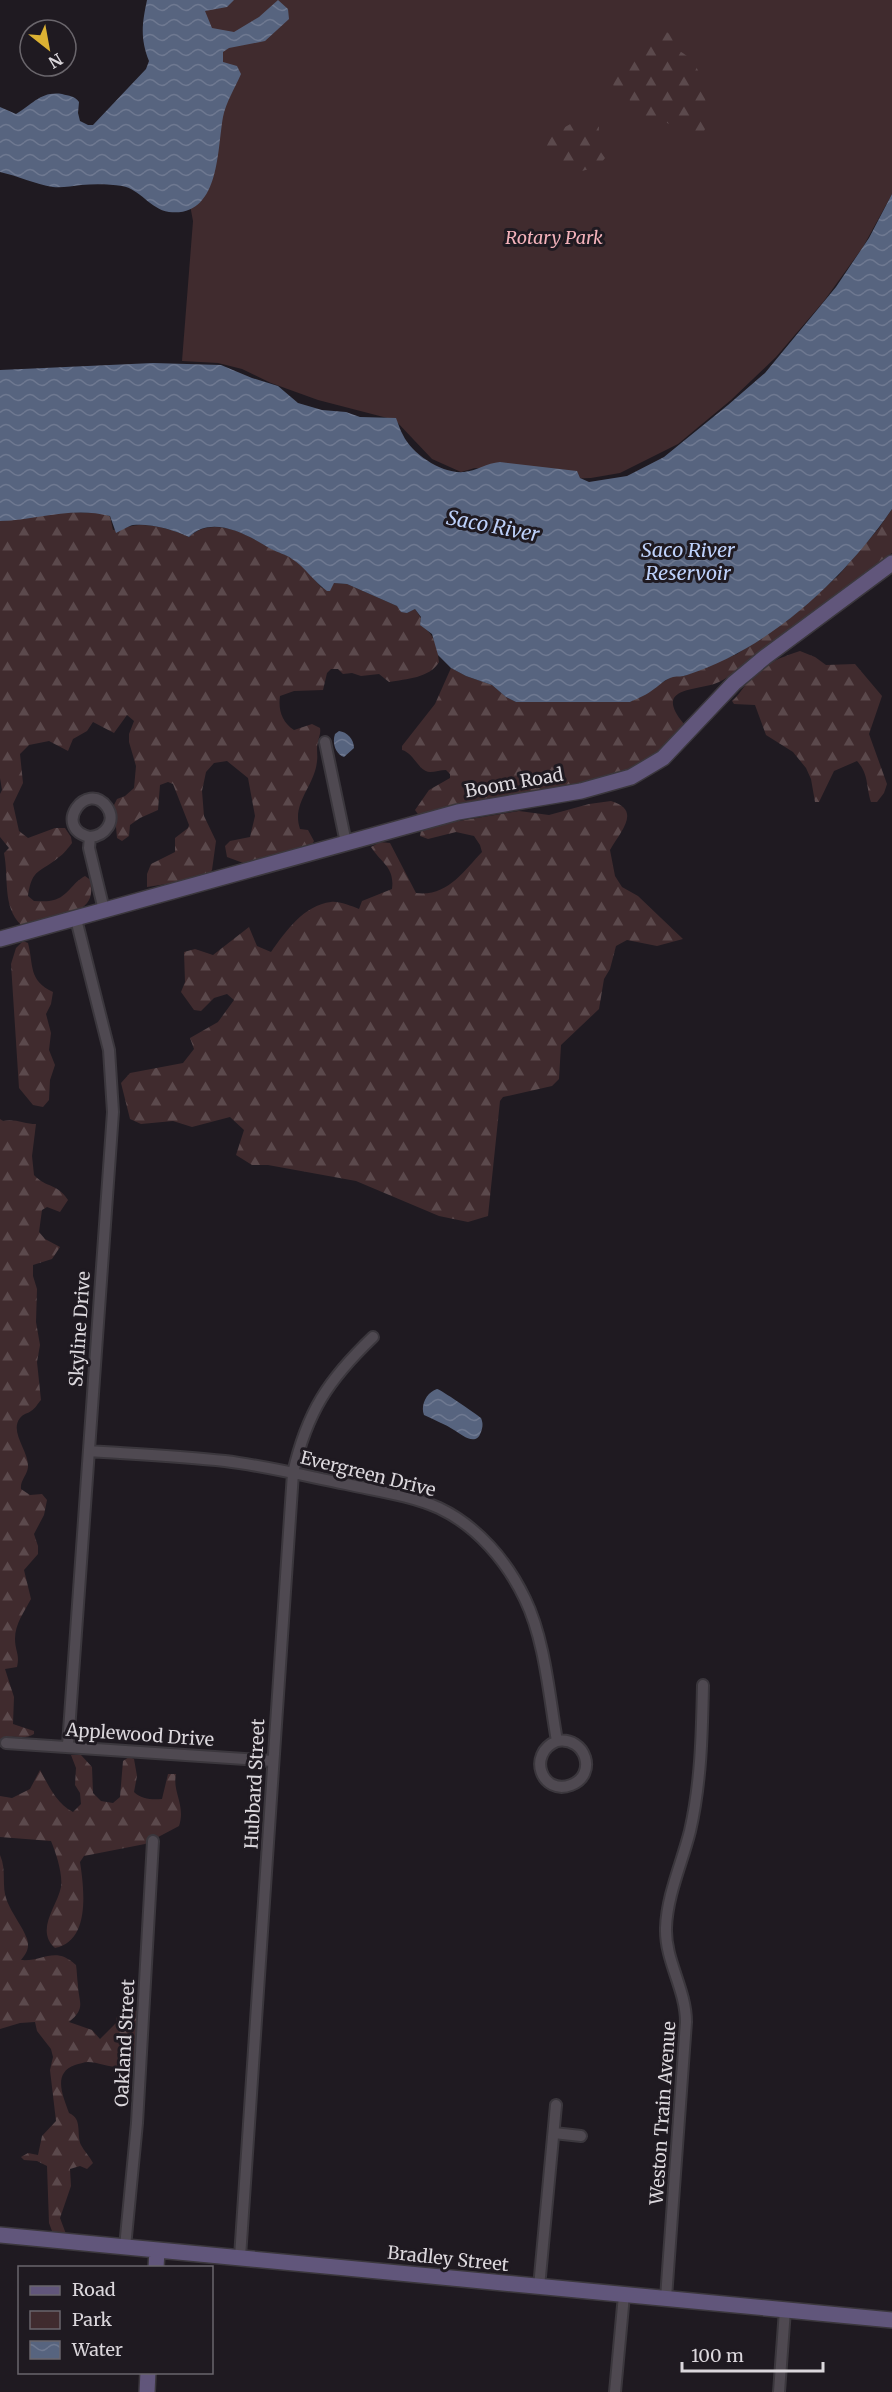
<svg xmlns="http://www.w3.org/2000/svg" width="892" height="2392" viewBox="0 0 892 2392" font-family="Merriweather,serif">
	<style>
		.green { fill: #402b2e }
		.forest { fill: url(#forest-firs) }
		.water { fill: url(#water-waves) }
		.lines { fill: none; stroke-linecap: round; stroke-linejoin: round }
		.street-casing { stroke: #3b373d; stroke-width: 14 }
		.secondary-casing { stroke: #3b373d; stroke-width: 18 }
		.street { stroke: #4f4951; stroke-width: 10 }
		.secondary { stroke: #61567b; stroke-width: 15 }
		.labels { text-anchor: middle; stroke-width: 6; stroke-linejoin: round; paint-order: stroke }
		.park-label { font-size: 18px; font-style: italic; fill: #f3b2ba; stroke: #1f1a21 }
		.street-label { font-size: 18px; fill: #dbd7dc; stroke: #1f1a21 }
		.water-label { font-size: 20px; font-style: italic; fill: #bed1fa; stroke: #1f1a21 }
	</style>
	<defs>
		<pattern id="forest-firs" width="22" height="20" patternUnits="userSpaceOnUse" patternTransform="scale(1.5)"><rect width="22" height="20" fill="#402b2e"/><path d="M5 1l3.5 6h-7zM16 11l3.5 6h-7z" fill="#5b494c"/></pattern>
		<pattern id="water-waves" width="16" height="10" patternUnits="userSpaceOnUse" patternTransform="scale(1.5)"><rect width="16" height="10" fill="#57647f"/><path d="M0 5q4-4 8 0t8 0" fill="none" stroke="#6f7991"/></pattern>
	</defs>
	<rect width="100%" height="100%" fill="#1f1a21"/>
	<path class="green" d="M 188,0 L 892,0 L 892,194 L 863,247 L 824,301 L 776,357 L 731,400 L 678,444 L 620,473 L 591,478 L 566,479 L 475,468 L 461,472 L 432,459 L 395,420 L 318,400 L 271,383 L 242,369 L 218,363 L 182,361 L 193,221 L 174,121 Z"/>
	<path class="forest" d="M 664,31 C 674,35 676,40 678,50 C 708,67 699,89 711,118 L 704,131 L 692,133 L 652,117 L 638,118 L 629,99 L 619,93 L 613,85 L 616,74 Z
		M 579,120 L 587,123 L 592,122 L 599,127 L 598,148 L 605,158 L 599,166 L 572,174 L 548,164 C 540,138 558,130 579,120 Z
		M 892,509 L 892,553 L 731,675 C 726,678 720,682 714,684 C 689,691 655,689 684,724 L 681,732 L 643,766 L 603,780 L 420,817 L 415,810 L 429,790 L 450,778 L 450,774 L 446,770 C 441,770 435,772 430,772 C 418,771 414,753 402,750 L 402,746 L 435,704 L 451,668 L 466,676 L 492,685 L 506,697 L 516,702 L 630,702 L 673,676 L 684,676 L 737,654 L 789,619 L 838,576 L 879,528 Z
		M 67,512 L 99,513 L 110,516 L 113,530 C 120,529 126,527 132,526 C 148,522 175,530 189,537 C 212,515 248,534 270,548 C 277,552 285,554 292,558 C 303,566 313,578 322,588 L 334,583 L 347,584 L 397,606 L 407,613 L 415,609 L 421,618 L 420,625 C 435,634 437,646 439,662 C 430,678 406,679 389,682 L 379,674 L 361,676 L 352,673 L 343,674 L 338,669 L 331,669 L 327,673 L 323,690 L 294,691 L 280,696 C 278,710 282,722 294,730 L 312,724 L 320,728 C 321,734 319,736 318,742 C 316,748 318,755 317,761 C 315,786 291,803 300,829 L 308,830 L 314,841 L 311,846 L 246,864 L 227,857 L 225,846 L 230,841 L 250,837 L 255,816 L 248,778 L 227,761 L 214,763 L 206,772 L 202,791 L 204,816 L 216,841 L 212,870 L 206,878 L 147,887 L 147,874 L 151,864 L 175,852 L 175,838 L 188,828 L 189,825 L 173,784 L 168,782 L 160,785 L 158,810 L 140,818 L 130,825 L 129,836 L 122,841 L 117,838 L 114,805 L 117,799 L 125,796 L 134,788 L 136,766 L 129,742 L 129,734 L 134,721 L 127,715 L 114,733 L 93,722 L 87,731 L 73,739 L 68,751 L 49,741 L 29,745 L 20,754 L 23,783 L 13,804 L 19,831 L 28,838 L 55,828 L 65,828 L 71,837 L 72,843 C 68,848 64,854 59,857 C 41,873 32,867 28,896 L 34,901 C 40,901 48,902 54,900 C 67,897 73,882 85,876 L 92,881 C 91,887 92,895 89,900 C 81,916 38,924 21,925 C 2,906 9,878 4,853 L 9,848 L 0,837 L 0,794 L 2,790 L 0,778 L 0,521 Z
		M 800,651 L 815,657 L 826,665 L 855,664 L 882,696 L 869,734 L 887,784 L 884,793 L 877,802 L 871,802 C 866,787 869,774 857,761 L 834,771 L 819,802 L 815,802 L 811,779 L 806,768 L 793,752 L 766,735 L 755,705 L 734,704 L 732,701 C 739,695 742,689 747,683 C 762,664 779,658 800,651 Z
		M 611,801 C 642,810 621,831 610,850 L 615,876 L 622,887 L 638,896 L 683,939 L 657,946 L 627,940 L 616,946 L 610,969 L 604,979 L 599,1009 L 561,1045 L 559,1079 L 552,1086 L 503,1097 L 500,1101 L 488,1216 L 468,1222 L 439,1216 L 356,1181 L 268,1165 L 252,1165 L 236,1155 L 244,1130 L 230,1117 L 192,1127 L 173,1121 L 141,1124 L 130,1119 L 121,1083 L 130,1073 L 183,1063 L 194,1049 L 190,1038 L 218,1022 L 234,1000 L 227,994 L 214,998 L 201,1011 L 194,1010 L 181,992 L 185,982 L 184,952 L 195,949 L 213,955 L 249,927 L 257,946 L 271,952 C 286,931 304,905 331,902 C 339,901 351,906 359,909 L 362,901 L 392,889 C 395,867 381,863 371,847 L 380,842 L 390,843 L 416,893 C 447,897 463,872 482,852 L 480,845 L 474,836 L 456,832 L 428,839 L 420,836 L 421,831 L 446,823 L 519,811 L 549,815 L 589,804 Z
		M 23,941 L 28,943 C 34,966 28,980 53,992 L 51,1004 L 46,1014 L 51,1033 L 49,1050 L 55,1065 L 50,1080 L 49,1100 L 43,1107 L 33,1105 L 19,1088 L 11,964 L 16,948 Z
		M 0,1119 L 3,1121 C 14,1118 25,1124 36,1124 L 32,1156 L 34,1175 C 46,1188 57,1183 68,1200 L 60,1212 L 47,1207 L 42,1210 L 39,1232 L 45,1239 L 60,1247 L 52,1259 L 33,1265 L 33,1276 L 37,1289 L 36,1322 L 40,1345 L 37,1362 L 41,1400 C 38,1403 35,1409 31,1411 C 27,1414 24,1413 20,1418 C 9,1432 29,1451 28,1467 C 27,1476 20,1480 21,1489 L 30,1495 L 42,1494 L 47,1500 L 44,1515 L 34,1534 L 38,1546 L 38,1554 L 24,1570 L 31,1599 C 24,1612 15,1624 15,1639 C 15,1651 20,1654 17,1667 L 5,1669 L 14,1697 L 13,1724 L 34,1731 L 34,1734 C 21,1742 12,1730 0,1744 Z
		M 71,1755 L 81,1755 L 92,1767 L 93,1793 L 101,1801 L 113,1803 L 120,1797 L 123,1761 L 129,1757 L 134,1759 L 137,1776 L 134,1792 C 141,1799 152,1800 162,1799 L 168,1774 L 176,1774 C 172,1792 186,1805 179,1826 L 145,1844 L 84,1856 L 80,1862 C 84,1888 91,1941 55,1948 C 35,1930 57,1907 61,1887 C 63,1874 56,1853 51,1841 L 0,1837 L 0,1796 L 12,1798 L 30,1789 L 40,1770 C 49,1786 56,1803 73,1812 L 81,1804 L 80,1793 L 75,1785 L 76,1768 Z
		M 0,1855 C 7,1870 1,1886 7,1901 C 12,1914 23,1927 27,1939 C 30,1948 26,1954 21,1960 C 43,1962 55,1945 76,1965 C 77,1972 77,1978 78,1986 C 79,2003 86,2008 69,2022 L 92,2030 L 100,2039 L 116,2023 L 117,2016 L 129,2010 L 137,2011 C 135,2023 138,2055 133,2062 C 124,2074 101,2062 88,2062 C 84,2062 79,2064 75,2065 C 52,2073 63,2096 69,2113 C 83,2119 76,2134 81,2145 C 84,2151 90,2157 93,2163 L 87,2169 L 80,2166 L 70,2169 L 71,2186 L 60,2218 L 66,2234 L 61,2235 L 52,2231 L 49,2223 L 47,2166 L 37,2161 L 24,2160 L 21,2157 L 28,2153 L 38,2155 L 42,2136 L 56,2121 L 50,2070 L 53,2057 L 51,2049 L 37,2031 L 35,2022 L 20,2023 L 0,2029 Z"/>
	<path class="water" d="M 147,0 L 234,0 L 227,7 L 205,11 L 212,28 L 234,32 L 259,17 L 278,0 L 288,9 L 289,19 L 265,41 L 229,48 L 223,52 L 223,62 L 237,66 L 241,74 C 235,88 226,102 223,117 C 217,150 220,218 169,212 C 150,209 140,189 122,186 C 109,184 94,184 81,185 C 72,186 62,188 53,187 C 35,184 18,176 0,172 L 0,107 L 16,114 C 33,104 41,91 62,94 C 69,96 75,96 79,102 L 78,113 L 80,121 L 88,125 L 93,125 L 146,69 L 149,61 C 140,38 142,24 147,0 Z
		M 892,194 L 892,509 C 844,579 769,649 687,675 C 682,677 678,676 673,677 C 665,679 660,685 654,689 C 647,695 638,698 630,702 L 516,702 L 506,697 L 492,685 L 466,676 L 451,668 L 438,655 L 432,634 L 420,625 L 421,617 L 415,609 L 407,613 L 401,612 L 397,606 L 347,584 L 334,583 L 330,591 L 327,591 C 314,582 305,567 292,559 C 286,554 278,553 271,549 C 248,535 212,514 189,537 C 175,530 150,523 133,525 C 128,526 121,531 116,533 L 110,516 C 72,506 37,520 0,521 L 0,370 L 153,363 L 221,365 L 252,378 L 278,386 L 298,403 L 322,410 L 346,412 L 360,417 L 396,418 C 398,423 400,430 403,435 C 412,454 442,474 464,472 C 476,471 487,463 500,462 L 577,471 L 580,478 L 589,482 L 627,476 L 664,457 L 728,405 L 765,373 L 836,287 L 869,238 Z
		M 339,731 C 347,732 354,739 354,748 L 344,757 C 335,754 332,742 335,734 Z
		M 437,1389 C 440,1389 476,1414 481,1418 C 483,1423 483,1426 481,1432 C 476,1447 462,1435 454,1430 C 445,1424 434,1420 424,1415 C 420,1405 427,1392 437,1389 Z"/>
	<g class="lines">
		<g class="street-casing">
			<path id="street" d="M 325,742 L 346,843
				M 90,837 C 51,828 87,779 107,807 C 117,821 105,836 90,837 L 89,848 L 104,910
				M 89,1451 C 134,1454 180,1456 225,1461 C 266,1466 306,1476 346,1484 C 377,1491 410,1495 439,1508 C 477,1526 507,1561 525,1599 C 545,1640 549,1696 557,1741 C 526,1754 542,1796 571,1785 C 598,1775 586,1736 557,1741
				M 6,1743 L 273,1761
				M 68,1745 L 113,1112 L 109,1050 L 76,919
				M 554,2133 L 581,2136
				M 125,2247 L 137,2123 L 153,1841
				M 240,2257 L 293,1473 C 307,1412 328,1380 373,1337
				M 539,2287 L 556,2105
				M 666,2298 L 686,2022 C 686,1989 665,1961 666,1928 C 667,1895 682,1863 690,1831 C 701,1783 702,1734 703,1685
				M 615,2392 L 624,2295
				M 779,2392 L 785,2310"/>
		</g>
		<g class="secondary-casing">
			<path id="secondary" d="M 0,939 L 458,812 L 581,791 L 631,777 L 663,758 L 734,683 L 765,657 L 892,563
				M 0,2235 L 892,2320
				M 156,2268 L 157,2250
				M 147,2392 L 148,2372"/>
		</g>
		<use href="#street" class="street"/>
		<use href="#secondary" class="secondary"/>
	</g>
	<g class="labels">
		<g class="park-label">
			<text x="554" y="244">Rotary Park</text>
		</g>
		<g class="street-label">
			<text transform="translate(514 783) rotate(-10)" y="6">Boom Road</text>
			<text transform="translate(80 1329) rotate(-86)" y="6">Skyline Drive</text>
			<text transform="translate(368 1474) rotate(14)" y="6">Evergreen Drive</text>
			<text transform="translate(140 1735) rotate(4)" y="6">Applewood Drive</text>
			<text transform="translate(255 1784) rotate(-87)" y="6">Hubbard Street</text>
			<text transform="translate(125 2043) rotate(-87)" y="6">Oakland Street</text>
			<text transform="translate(663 2113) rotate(-86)" y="6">Weston Train Avenue</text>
			<text transform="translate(448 2259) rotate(6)" y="6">Bradley Street</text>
		</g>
		<g class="water-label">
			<text transform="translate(493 526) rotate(11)" y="7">Saco River</text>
			<text x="688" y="557">Saco River<tspan x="688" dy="23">Reservoir</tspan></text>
		</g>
	</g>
	<rect x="18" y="2266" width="195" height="108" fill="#1f1a21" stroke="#6a666c" stroke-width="1.5"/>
	<rect x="30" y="2286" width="30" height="9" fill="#61567b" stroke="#6a666c" stroke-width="1.5"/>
	<text x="72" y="2296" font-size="18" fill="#dbd7dc">Road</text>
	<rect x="30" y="2311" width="30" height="18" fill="#402b2e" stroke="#6a666c" stroke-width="1.5"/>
	<text x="72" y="2326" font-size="18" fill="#dbd7dc">Park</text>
	<rect x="30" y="2341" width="30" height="18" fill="url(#water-waves)" stroke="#6a666c" stroke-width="1.5"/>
	<text x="72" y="2356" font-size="18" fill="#dbd7dc">Water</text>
	<g transform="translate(48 48) rotate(149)"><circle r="28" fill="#1f1a21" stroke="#6a666c" stroke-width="1.5"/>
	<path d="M0-4.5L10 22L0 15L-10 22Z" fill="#dcb233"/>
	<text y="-9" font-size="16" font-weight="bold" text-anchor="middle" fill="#dbd7dc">N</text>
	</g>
	<path d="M682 2362v9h141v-9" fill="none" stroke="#dbd7dc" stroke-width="3"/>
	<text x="691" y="2362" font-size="18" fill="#dbd7dc" stroke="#1f1a21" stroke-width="4.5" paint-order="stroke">100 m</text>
</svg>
